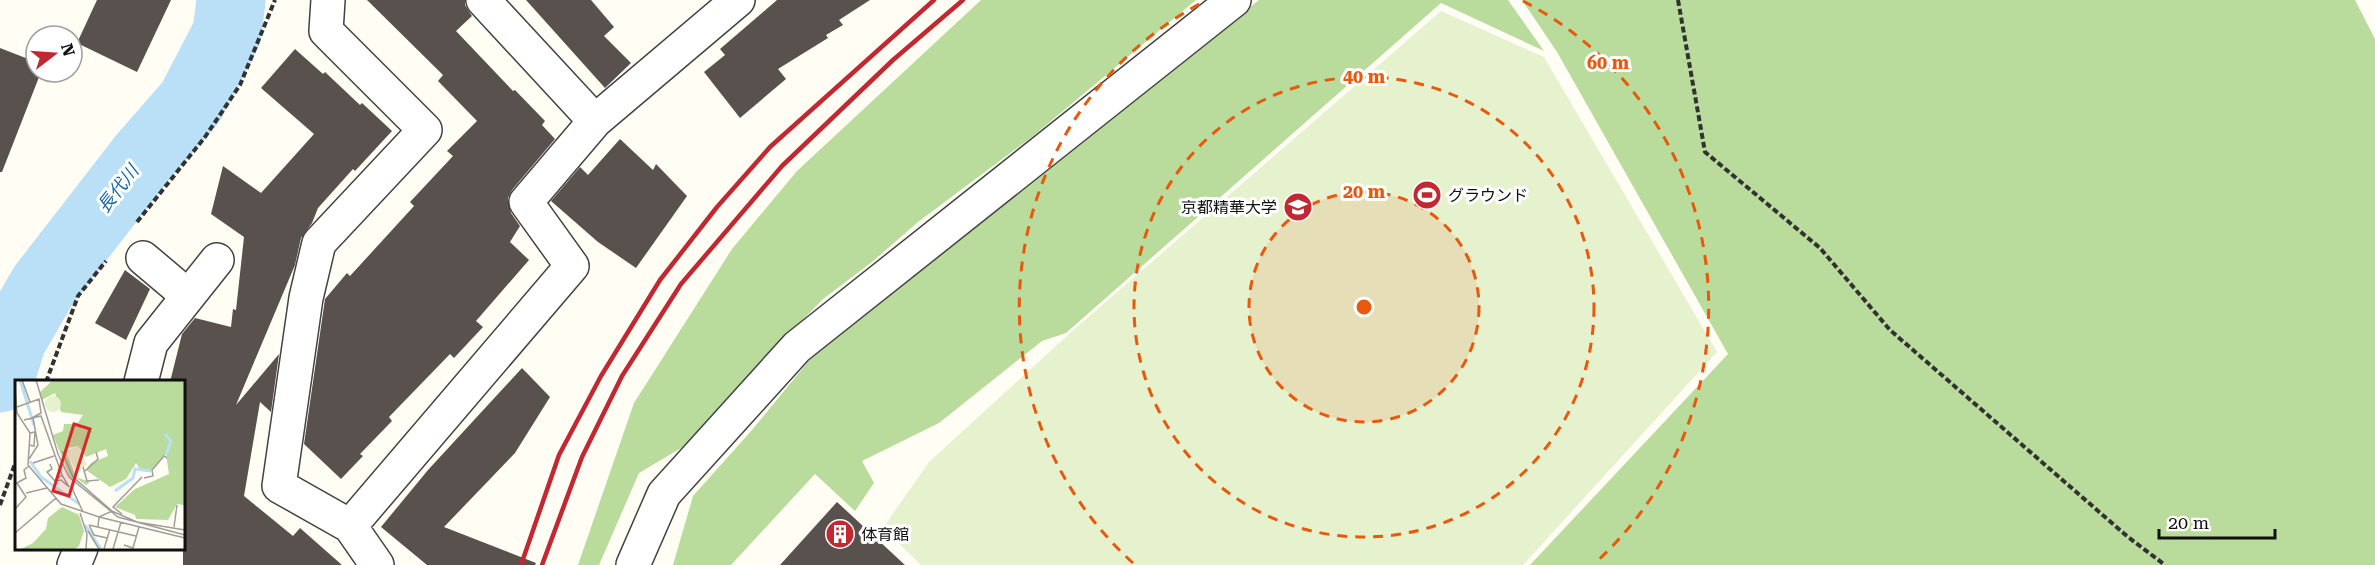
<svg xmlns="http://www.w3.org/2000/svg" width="2375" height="565" viewBox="0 0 2375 565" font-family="'Roboto Serif','Noto Sans JP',serif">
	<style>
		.forest { fill: #b9db9c }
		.pitch { fill: #e6f1ce }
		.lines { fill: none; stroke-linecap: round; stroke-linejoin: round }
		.river { stroke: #b9e0f6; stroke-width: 69 }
		.building { fill: #59514d }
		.minor-casing { stroke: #434343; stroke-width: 36 }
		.path { stroke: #323232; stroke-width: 4; stroke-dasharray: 6 3; stroke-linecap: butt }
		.minor { stroke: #fff; stroke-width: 33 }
		.rail { stroke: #c12831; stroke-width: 4.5 }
		.ring { fill: none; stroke: #e8590c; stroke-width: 3; stroke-dasharray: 10 8 }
		.labels { text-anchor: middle; stroke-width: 6; stroke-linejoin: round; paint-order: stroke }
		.poi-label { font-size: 16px; fill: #101010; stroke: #fff; text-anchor: start }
		.water-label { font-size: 18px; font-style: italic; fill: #1968a3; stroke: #fff }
		.inset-river { fill: none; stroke: #b9e0f6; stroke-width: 3 }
		.inset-road { fill: none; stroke: #9f9e99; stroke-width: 1.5 }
		.view { fill: #d62828; fill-opacity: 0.15; stroke: #d62828; stroke-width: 3 }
		.inset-edge { fill: none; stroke: #101010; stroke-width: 3 }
		.centre { fill: #e8590c; stroke: #fff; stroke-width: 3 }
		.ring-label { font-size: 18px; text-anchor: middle; font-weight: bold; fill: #e8590c; stroke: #fff; stroke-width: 6; stroke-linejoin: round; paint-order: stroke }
	</style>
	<rect width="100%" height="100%" fill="#fffdf4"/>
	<path class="forest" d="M 981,0 L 1196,0 L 1033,136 L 918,222 L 872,262 L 823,299 L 787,336 L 698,438 L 639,473 L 599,565 L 578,565 L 634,403 L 732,249 L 797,171 Z
		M 1259,0 L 1508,0 L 1544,51 L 1441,3 L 1066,333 L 1042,341 L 939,423 L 862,461 L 874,483 L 855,511 L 815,474 L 731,565 L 673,565 L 693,496 L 752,430 L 812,357 L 896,284 Z
		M 1522,0 L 2355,0 L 2375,39 L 2375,565 L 1530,565 L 1728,354 L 1557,52 Z"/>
	<path class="pitch" d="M 1441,11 L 1544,57 L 1717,352 L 1523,565 L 921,565 L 883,528 L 929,462 L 1070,333 Z"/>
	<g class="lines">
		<path class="river" d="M 0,378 L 12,340 L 43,286 L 143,157 L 191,102 L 227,33 L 231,0"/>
	</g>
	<path class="building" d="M 97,0 L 171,0 L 137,72 L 77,43 Z
		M 367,0 L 465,0 L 465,5 L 472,16 L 456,31 L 513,91 L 515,90 L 545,121 L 542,125 L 555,139 L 512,190 L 508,198 L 511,213 L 520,226 L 510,242 L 529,260 L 476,321 L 483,327 L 454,358 L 450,354 L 389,417 L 392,421 L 360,454 L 363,456 L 341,479 L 304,444 L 325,299 L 347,273 L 350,276 L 414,206 L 410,202 L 453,156 L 447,151 L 477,121 L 438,81 L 443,75 Z
		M 526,0 L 591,0 L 614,27 L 604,36 L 631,63 L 605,88 Z
		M 777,0 L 870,0 L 839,20 L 843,25 L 826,35 L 828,38 L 778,69 L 786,79 L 740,118 L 704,72 L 725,55 L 720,49 Z
		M 0,48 L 36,62 L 36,72 L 41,72 L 2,172 L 0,172 Z
		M 295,49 L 323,74 L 325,72 L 360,105 L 362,103 L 392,131 L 355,171 L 353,169 L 318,208 L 312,223 L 301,238 L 295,265 L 236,405 L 279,354 L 271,412 L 260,402 L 244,496 L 293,536 L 300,528 L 342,565 L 183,565 L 183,382 L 170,382 L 182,334 L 195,318 L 231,327 L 233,309 L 236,310 L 244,237 L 211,214 L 223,166 L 261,193 L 314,134 L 261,88 Z
		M 620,139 L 653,170 L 656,164 L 687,196 L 636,268 L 598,242 L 551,201 L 580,167 L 588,175 Z
		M 125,270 L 150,289 L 126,340 L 95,323 Z
		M 522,368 L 550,397 L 515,453 L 444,527 L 536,563 L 535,565 L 427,565 L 381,527 L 428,470 Z
		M 837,502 L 905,565 L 780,565 Z"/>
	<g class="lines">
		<g class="minor-casing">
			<path id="minor" d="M 328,0 L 326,31 L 425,130 L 319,243 L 306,298 L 279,486 L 350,526 L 572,266 L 526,202 L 595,121 L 738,0
				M 483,0 L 595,121
				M 143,258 L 188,296
				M 141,382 L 151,343 L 217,260
				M 350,526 L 377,565
				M 74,565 L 81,548
				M 633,565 L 664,494 L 797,347 L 1234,0"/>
		</g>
		<path class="path" d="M 1678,0 L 1705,152 L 1820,248 L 1890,330 L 2128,537 L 2165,565
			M 137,222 L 205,137 L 240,85 L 275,0
			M 46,382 L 78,296 L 106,261
			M 0,505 L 16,461"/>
		<use href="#minor" class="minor"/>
		<path class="rail" d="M 521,565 L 559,455 L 601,376 L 660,280 L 717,207 L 770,147 L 934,0
			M 542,565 L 582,457 L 622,376 L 681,284 L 782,166 L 893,60 L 963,0"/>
	</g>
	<circle cx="1364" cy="307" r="115" fill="#e8590c" fill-opacity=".12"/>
	<g class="ring">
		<circle cx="1364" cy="307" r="115"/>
		<circle cx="1364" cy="307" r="230"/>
		<path d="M1133 563A345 345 0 0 1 1205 1M1523 1A345 345 0 0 1 1595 563"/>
	</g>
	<defs>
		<g id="stadium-disc" transform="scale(1.5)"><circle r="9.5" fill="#c12831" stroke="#fff"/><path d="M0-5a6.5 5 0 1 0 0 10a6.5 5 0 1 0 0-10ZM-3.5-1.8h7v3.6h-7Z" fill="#fff"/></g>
		<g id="school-disc" transform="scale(1.5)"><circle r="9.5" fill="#c12831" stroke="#fff"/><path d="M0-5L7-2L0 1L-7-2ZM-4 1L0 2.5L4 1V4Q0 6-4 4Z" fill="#fff"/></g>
		<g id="building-disc" transform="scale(1.5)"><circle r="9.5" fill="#c12831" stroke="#fff"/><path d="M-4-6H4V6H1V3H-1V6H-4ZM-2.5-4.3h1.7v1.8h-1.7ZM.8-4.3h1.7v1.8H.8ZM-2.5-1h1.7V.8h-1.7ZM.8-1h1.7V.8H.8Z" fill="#fff"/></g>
	</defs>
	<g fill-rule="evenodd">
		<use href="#stadium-disc" x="1427" y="195"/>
		<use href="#school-disc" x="1298" y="207"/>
		<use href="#building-disc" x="840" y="534"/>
	</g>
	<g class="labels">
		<g class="poi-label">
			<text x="1448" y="201">グラウンド</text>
			<text x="1277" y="213" text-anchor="end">京都精華大学</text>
			<text x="861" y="540">体育館</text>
		</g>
		<g class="water-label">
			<text transform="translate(118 189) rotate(-52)" y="6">長代川</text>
		</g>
	</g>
	<g transform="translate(15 380)">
		<rect width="170" height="170" fill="#fffdf4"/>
		<path d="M 38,0 L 169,0 L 169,125 L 162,124 L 153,140 L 121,139 L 120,135 L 100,127 L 120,109 L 154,94 L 151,74 L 135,91 L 126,91 L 121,83 L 111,99 L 95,107 L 71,90 L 76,83 L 93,76 L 91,69 L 71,77 L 63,66 L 53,68 L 51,71 L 61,97 L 75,102 L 71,105 L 57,95 L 72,109 L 55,97 L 38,55 L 48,51 L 49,44 L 62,44 L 68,35 L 46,32 L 40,13 L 27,20 L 25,12 ZM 47,127 L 64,135 L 69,151 L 64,166 L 60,169 L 6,169 L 18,163 L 31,149 L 33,138 Z" fill="#b9db9c"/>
		<path d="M30 24a8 8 0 1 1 16 0a8 8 0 1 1-16 0ZM 63,66 L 72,85 L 61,91 L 51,71 Z" fill="#e6f1ce"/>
		<path class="inset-river" d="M 5,0 L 19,45M 150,54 L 156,61 L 151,75M 15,81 L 26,97 L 64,124M 100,111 L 118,98 L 120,89 L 136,91M 70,145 L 86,169"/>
		<path class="inset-road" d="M 7,0 L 15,22M 21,0 L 43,74 L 54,97 L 103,137 L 170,155M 0,8 L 2,33 L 15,53 L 13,85 L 46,124 L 84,137 L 97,131 L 122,142 L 170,150M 2,27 L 24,19 L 26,33 L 15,39M 9,40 L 26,36 L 47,95 L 39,101 L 46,100 L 54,107 L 47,95M 14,65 L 19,66 L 20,52 L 15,53M 47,71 L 58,97 L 97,131M 14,79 L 23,65 L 18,38M 18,83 L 39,76M 35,84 L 37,89 L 32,92 L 39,100M 68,87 L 72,101 L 84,100M 70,91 L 83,79 L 81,72M 129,98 L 138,96 L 137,90 L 149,76 L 152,78M 0,104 L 11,98 L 9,90 L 14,86M 56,106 L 68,132M 11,113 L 32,108M 0,129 L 11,117 L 2,103M 65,133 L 72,154 L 71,169M 107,134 L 98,127 L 127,97M 74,145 L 121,156M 74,145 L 79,155 L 92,158M 83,147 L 84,137 L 170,158M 159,147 L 162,125M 73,151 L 84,169M 0,153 L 41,118M 109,165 L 118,168 L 124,147M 89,169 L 95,149M 98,169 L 106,142"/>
		<path class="view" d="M 59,44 L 75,49 L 54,116 L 38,111 Z"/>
		<rect width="170" height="170" class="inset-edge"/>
	</g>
	<circle cx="1364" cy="307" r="9" class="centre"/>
	<g class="ring-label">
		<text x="1608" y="69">60 m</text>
		<text x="1364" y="83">40 m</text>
		<text x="1364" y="198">20 m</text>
	</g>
	<g transform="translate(54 54) rotate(73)"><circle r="28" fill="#ffffff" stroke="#9f9f9f" stroke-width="1.5"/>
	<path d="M0-4.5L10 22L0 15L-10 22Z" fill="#c12831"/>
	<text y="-9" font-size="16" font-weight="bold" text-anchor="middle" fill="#101010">N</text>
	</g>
	<path d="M2159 529v9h116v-9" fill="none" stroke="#101010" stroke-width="3"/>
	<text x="2168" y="529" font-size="18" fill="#101010" stroke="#ffffff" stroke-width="4.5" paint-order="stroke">20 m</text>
</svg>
